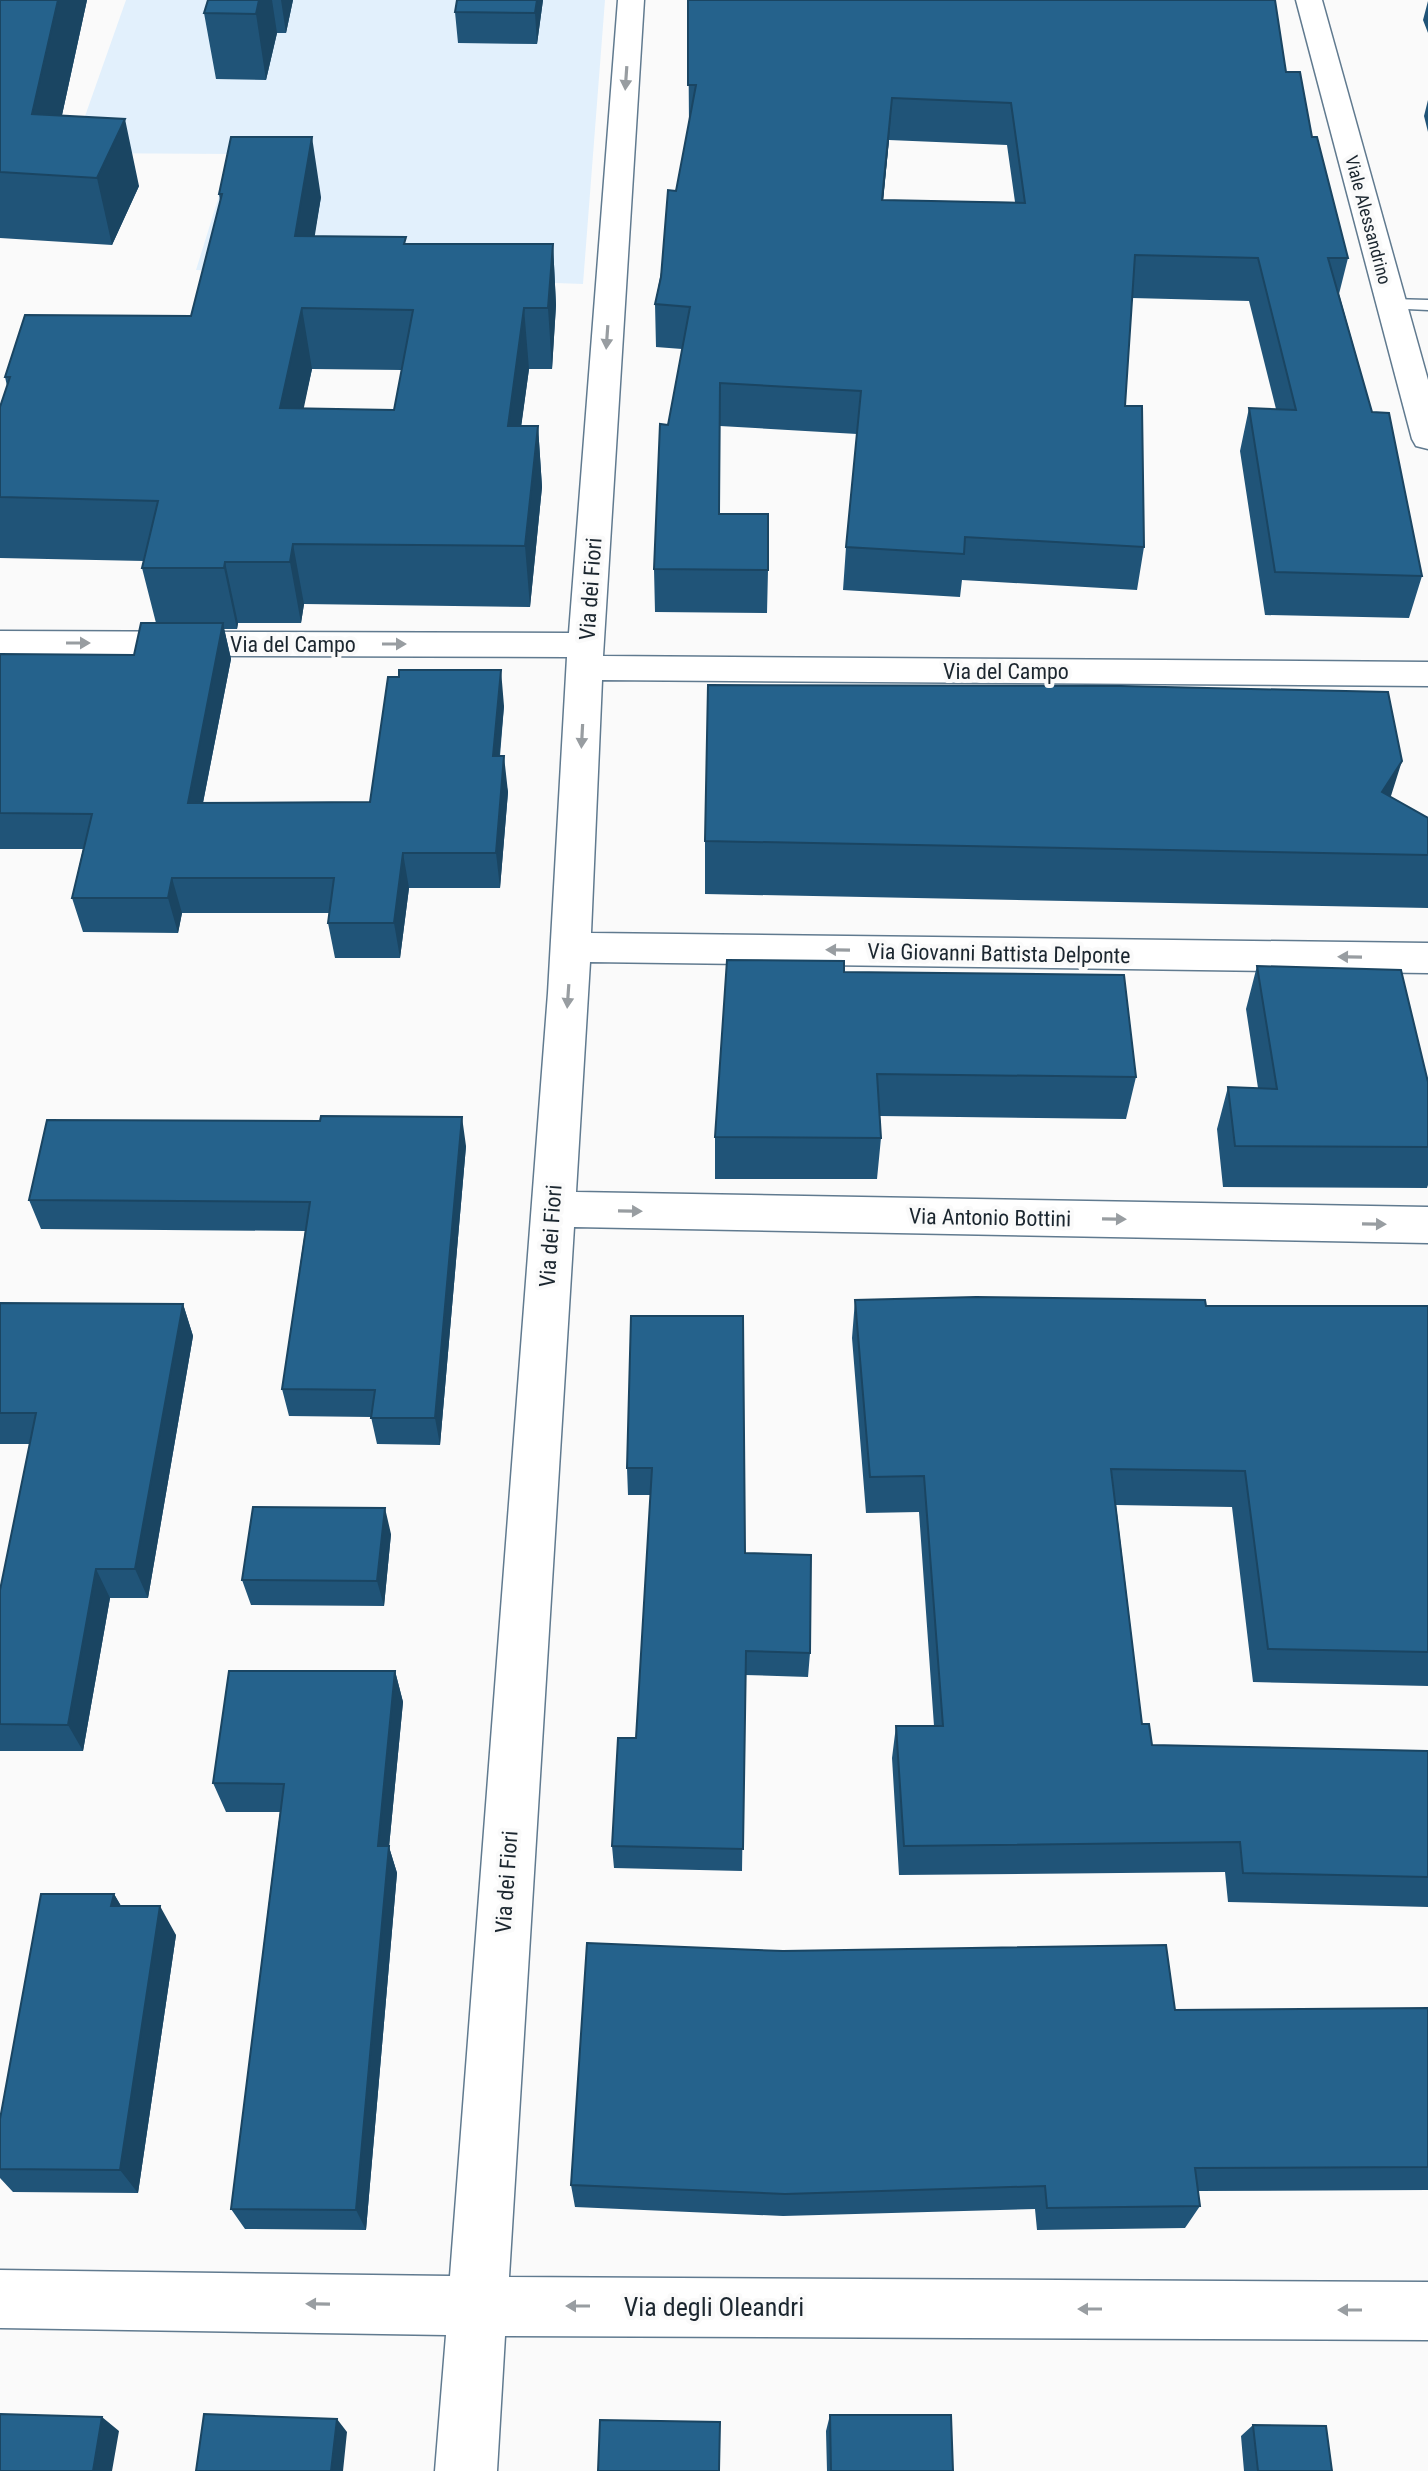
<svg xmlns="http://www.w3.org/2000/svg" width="1428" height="2471" viewBox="0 0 1428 2471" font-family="'Roboto Condensed',sans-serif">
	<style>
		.built { fill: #e2f0fc }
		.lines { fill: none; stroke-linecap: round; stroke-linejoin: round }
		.service-casing { stroke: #607a8f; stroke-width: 3 }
		.minor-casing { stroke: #607a8f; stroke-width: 3 }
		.tertiary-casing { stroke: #607a8f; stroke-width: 3 }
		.service { fill: #fff; fill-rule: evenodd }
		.minor { fill: #fff; fill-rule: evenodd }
		.tertiary { fill: #fff; fill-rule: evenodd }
		.wall { fill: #205478; fill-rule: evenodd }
		.shaded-wall { fill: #1a4562 }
		.building { fill: #25628c; stroke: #1a4562; stroke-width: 2; fill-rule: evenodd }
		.oneway { fill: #989da1 }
		.labels { text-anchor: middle; stroke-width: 8; stroke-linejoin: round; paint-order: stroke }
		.far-street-label { font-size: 18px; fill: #1b262f; stroke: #fafafa }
		.street-label { font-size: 22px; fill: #1b262f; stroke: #fafafa }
		.near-street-label { font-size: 26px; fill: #1b262f; stroke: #fafafa }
	</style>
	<rect width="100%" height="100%" fill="#fafafa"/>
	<path class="built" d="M 126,0 L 605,0 L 583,284 L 196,270 L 232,154 L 72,153 Z"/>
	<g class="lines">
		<g class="service-casing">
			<path id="service" d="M 1391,299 L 1428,300 L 1428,310 L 1385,308 L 1383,304 L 1385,300 Z"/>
		</g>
		<g class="minor-casing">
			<path id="minor" d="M 618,0 L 644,0 L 603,656 L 1428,662 L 1428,686 L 602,680 L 591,933 L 1428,943 L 1428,973 L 590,962 L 576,1192 L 1428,1207 L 1428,1243 L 574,1227 L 509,2277 L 1428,2282 L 1428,2340 L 505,2336 L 497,2471 L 435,2471 L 446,2335 L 0,2328 L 0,2270 L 450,2276 L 548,993 L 567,657 L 0,655 L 0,631 L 569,633 Z"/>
		</g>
		<g class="tertiary-casing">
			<path id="tertiary" d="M 1296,0 L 1322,0 L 1428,380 L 1428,449 L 1416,446 L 1412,439 Z"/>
		</g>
		<use href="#service" class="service"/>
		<use href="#minor" class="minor"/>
		<use href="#tertiary" class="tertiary"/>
	</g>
	<path class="wall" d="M 0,0 L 87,0 L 62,115 L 139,186 L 112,245 L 0,238 Z
		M 206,0 L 293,0 L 286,33 L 277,33 L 266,80 L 216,79 L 204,13 L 208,0 Z
		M 543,0 L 537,44 L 458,43 L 455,12 Z
		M 688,0 L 1286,72 L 1312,137 L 1348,258 L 1339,294 L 1372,412 L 1422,576 L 1409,618 L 1265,615 L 1240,451 L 1249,408 L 1276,409 L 1249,301 L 1132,298 L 1125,406 L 1144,547 L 1137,590 L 962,580 L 960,597 L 843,590 L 846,547 L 857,434 L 720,426 L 719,514 L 768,570 L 767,613 L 655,612 L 654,569 L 668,425 L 682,349 L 656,347 L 655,304 L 689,125 ZM 889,140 L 1007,145 L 1015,202 L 883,200 Z
		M 1428,1 L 1428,33 L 1423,20 Z
		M 1428,100 L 1428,132 L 1424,116 Z
		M 219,194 L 321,197 L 314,236 L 407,244 L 553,244 L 556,305 L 552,369 L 529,369 L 521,426 L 538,426 L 542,487 L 530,607 L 304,604 L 301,623 L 238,623 L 237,629 L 224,629 L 231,659 L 203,803 L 370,802 L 504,706 L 500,756 L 508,792 L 500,888 L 409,888 L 400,958 L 335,958 L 328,923 L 329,913 L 182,913 L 178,933 L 83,932 L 72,898 L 83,849 L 0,849 L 0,654 L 134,655 L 156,623 L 142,568 L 144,561 L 0,558 L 0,407 L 7,386 L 5,377 L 191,316 L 220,201 ZM 312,369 L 402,370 L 394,410 L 303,408 Z
		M 1391,797 L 1428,818 L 1428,908 L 705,894 L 705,841 Z
		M 1257,966 L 1428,1082 L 1428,1185 L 1427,1188 L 1223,1187 L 1217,1129 L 1228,1087 L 1258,1088 L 1246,1009 Z
		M 844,972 L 1136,1077 L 1126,1119 L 880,1116 L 881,1138 L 877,1179 L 715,1179 L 715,1137 Z
		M 466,1146 L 440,1445 L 377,1444 L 371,1417 L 289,1416 L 282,1389 L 305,1231 L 41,1229 L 29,1200 Z
		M 855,1300 L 1206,1306 L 1428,1306 L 1428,1686 L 1253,1682 L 1232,1507 L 1116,1505 L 1142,1724 L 1152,1745 L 1428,1751 L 1428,1907 L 1228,1902 L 1225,1872 L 899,1875 L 892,1758 L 896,1726 L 934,1726 L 919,1512 L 866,1513 L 852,1338 Z
		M 0,1303 L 183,1304 L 193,1336 L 148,1598 L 110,1598 L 83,1751 L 0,1751 L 0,1590 L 30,1444 L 0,1444 Z
		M 631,1316 L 745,1553 L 810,1653 L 808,1677 L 745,1675 L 742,1871 L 614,1868 L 612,1846 L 636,1738 L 651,1495 L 628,1495 L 627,1468 Z
		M 391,1534 L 384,1606 L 251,1605 L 242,1580 Z
		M 395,1671 L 403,1702 L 389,1847 L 397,1873 L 366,2230 L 245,2229 L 231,2209 L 280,1812 L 226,1812 L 213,1783 Z
		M 114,1894 L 121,1906 L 176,1935 L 138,2193 L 13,2192 L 0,2178 L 0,2119 Z
		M 1428,2008 L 1428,2190 L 1198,2191 L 1200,2206 L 1185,2228 L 1037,2230 L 1035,2209 L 783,2216 L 575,2207 L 571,2185 L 1175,2010 Z
		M 830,2415 L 953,2471 L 827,2471 L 826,2431 Z
		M 1253,2425 L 1332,2471 L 1244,2471 L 1241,2436 Z"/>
	<path class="shaded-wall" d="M 58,0 L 87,0 L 49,175 L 32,114 Z
		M 259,0 L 272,0 L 277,33 L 266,80 L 256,14 Z
		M 281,0 L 293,0 L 286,33 Z
		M 537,0 L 543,0 L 537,44 L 535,13 Z
		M 892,98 L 889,140 L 879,243 L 882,200 Z
		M 125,119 L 139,186 L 112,245 L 97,178 Z
		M 312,137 L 321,197 L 305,297 L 295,236 Z
		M 553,244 L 556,305 L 552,369 L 548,308 Z
		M 302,308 L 312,369 L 291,469 L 280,408 Z
		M 524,308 L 529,369 L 513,487 L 508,426 Z
		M 538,426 L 542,487 L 530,607 L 525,546 Z
		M 293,544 L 304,604 L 301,623 L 290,562 Z
		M 225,562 L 238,623 L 237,629 L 224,568 Z
		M 223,623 L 231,659 L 196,838 L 188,803 Z
		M 501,670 L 504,706 L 496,792 L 493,756 Z
		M 504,756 L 508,792 L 500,888 L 496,853 Z
		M 1402,761 L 1385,815 L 1382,792 Z
		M 403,853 L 409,888 L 400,958 L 394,923 Z
		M 172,878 L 182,913 L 178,933 L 168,898 Z
		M 462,1117 L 466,1146 L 440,1445 L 435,1418 Z
		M 183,1304 L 193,1336 L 148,1598 L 135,1569 Z
		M 385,1508 L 391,1534 L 384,1606 L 377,1581 Z
		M 96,1569 L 110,1598 L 83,1751 L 68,1725 Z
		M 395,1671 L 403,1702 L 389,1847 L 397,1873 L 366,2230 L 356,2210 L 378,1846 Z
		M 114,1894 L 131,1923 L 111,1906 Z
		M 160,1906 L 176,1935 L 138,2193 L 120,2170 Z
		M 102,2417 L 119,2431 L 112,2471 L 93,2471 Z
		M 337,2419 L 347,2432 L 343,2471 L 331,2471 Z"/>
	<path class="building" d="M 0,0 L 58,0 L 32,114 L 125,119 L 97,178 L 0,172 Z
		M 208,0 L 259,0 L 256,14 L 204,13 Z
		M 457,0 L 537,0 L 535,13 L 455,12 Z
		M 688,0 L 1275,0 L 1286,72 L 1300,72 L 1312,137 L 1317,137 L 1348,258 L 1328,258 L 1372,412 L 1389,413 L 1422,576 L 1275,572 L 1249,408 L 1296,410 L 1258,258 L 1135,255 L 1125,406 L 1142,406 L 1144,547 L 965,537 L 964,554 L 846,547 L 861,391 L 720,383 L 719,514 L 768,514 L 768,570 L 654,569 L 660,424 L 668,425 L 690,307 L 655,304 L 661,277 L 668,190 L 676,191 L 696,85 L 688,85 ZM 892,98 L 1011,103 L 1025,203 L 882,200 Z
		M 231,137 L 312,137 L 295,236 L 406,237 L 404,244 L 553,244 L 548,308 L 524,308 L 508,426 L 538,426 L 525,546 L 293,544 L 290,562 L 225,562 L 224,568 L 142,568 L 158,501 L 0,497 L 0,407 L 10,377 L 5,377 L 25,315 L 191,316 L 222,194 L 219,194 ZM 302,308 L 413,310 L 394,410 L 280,408 Z
		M 141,623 L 223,623 L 188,803 L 370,802 L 388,677 L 399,677 L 399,670 L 501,670 L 493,756 L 504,756 L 496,853 L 403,853 L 394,923 L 328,923 L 334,878 L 172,878 L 168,898 L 72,898 L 92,814 L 0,813 L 0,654 L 134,655 Z
		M 708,685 L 1121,686 L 1388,692 L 1402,761 L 1382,792 L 1428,818 L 1428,855 L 705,841 Z
		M 727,960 L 844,961 L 844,972 L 1124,975 L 1136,1077 L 877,1074 L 881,1138 L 715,1137 Z
		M 1257,966 L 1401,970 L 1428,1082 L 1428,1147 L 1235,1146 L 1228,1087 L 1277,1089 Z
		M 321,1116 L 462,1117 L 435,1418 L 371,1418 L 375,1390 L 282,1389 L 310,1202 L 29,1200 L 47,1120 L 320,1121 Z
		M 976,1297 L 1205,1300 L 1206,1306 L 1428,1306 L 1428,1652 L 1268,1649 L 1245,1471 L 1111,1469 L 1142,1724 L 1149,1724 L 1152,1745 L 1428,1751 L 1428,1877 L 1243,1873 L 1240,1842 L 904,1846 L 896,1726 L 943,1726 L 924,1476 L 870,1477 L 855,1300 Z
		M 0,1303 L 183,1304 L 135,1569 L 96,1569 L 68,1725 L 0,1724 L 0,1590 L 36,1413 L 0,1413 Z
		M 631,1316 L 743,1316 L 745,1553 L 811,1555 L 810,1653 L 746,1651 L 743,1849 L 612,1846 L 618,1738 L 636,1738 L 652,1468 L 627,1468 Z
		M 253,1507 L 385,1508 L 377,1581 L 242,1580 Z
		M 229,1671 L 395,1671 L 378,1846 L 389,1846 L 356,2210 L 231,2209 L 284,1784 L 213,1783 Z
		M 41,1894 L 114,1894 L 111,1906 L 160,1906 L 120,2170 L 0,2169 L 0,2119 Z
		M 587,1943 L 783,1951 L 1166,1945 L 1175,2010 L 1428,2008 L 1428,2167 L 1195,2168 L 1200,2206 L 1047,2208 L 1045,2186 L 785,2194 L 571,2185 Z
		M 0,2414 L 102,2417 L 93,2471 L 0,2471 Z
		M 204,2414 L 337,2419 L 331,2471 L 196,2471 Z
		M 830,2415 L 951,2415 L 953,2471 L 831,2471 Z
		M 600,2420 L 720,2422 L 719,2471 L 598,2471 Z
		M 1253,2425 L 1326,2426 L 1332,2471 L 1258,2471 Z"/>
	<defs><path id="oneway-solid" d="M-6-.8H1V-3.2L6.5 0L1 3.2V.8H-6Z" transform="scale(2)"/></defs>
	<g class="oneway">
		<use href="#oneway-solid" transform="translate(626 78) rotate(94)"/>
		<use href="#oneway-solid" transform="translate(607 337) rotate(94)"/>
		<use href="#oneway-solid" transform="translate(78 643)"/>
		<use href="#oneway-solid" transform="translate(394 644)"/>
		<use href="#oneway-solid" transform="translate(582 736) rotate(93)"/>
		<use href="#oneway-solid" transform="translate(838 950) rotate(-179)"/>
		<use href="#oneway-solid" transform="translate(1350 957) rotate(-179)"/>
		<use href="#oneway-solid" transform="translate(568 996) rotate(94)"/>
		<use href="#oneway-solid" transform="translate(630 1211) rotate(1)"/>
		<use href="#oneway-solid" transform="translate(1114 1219) rotate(1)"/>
		<use href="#oneway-solid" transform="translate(1374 1224) rotate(1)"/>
		<use href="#oneway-solid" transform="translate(318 2304) rotate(-179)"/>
		<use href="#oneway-solid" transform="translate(578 2306) rotate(-180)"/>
		<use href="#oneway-solid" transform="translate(1090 2309) rotate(-180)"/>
		<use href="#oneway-solid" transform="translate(1350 2310) rotate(-180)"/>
	</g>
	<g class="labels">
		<g class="far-street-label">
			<text transform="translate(1368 220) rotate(75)" y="6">Viale Alessandrino</text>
		</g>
		<g class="street-label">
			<text transform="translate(590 589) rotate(-86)" y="8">Via dei Fiori</text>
			<text x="293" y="652">Via del Campo</text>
			<text x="1006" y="679">Via del Campo</text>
			<text transform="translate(999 953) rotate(1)" y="8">Via Giovanni Battista Delponte</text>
			<text transform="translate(990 1217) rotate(1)" y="8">Via Antonio Bottini</text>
			<text transform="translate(550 1236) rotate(-86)" y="8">Via dei Fiori</text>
			<text transform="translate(506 1882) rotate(-86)" y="8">Via dei Fiori</text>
		</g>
		<g class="near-street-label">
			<text x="714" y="2316">Via degli Oleandri</text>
		</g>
	</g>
</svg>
